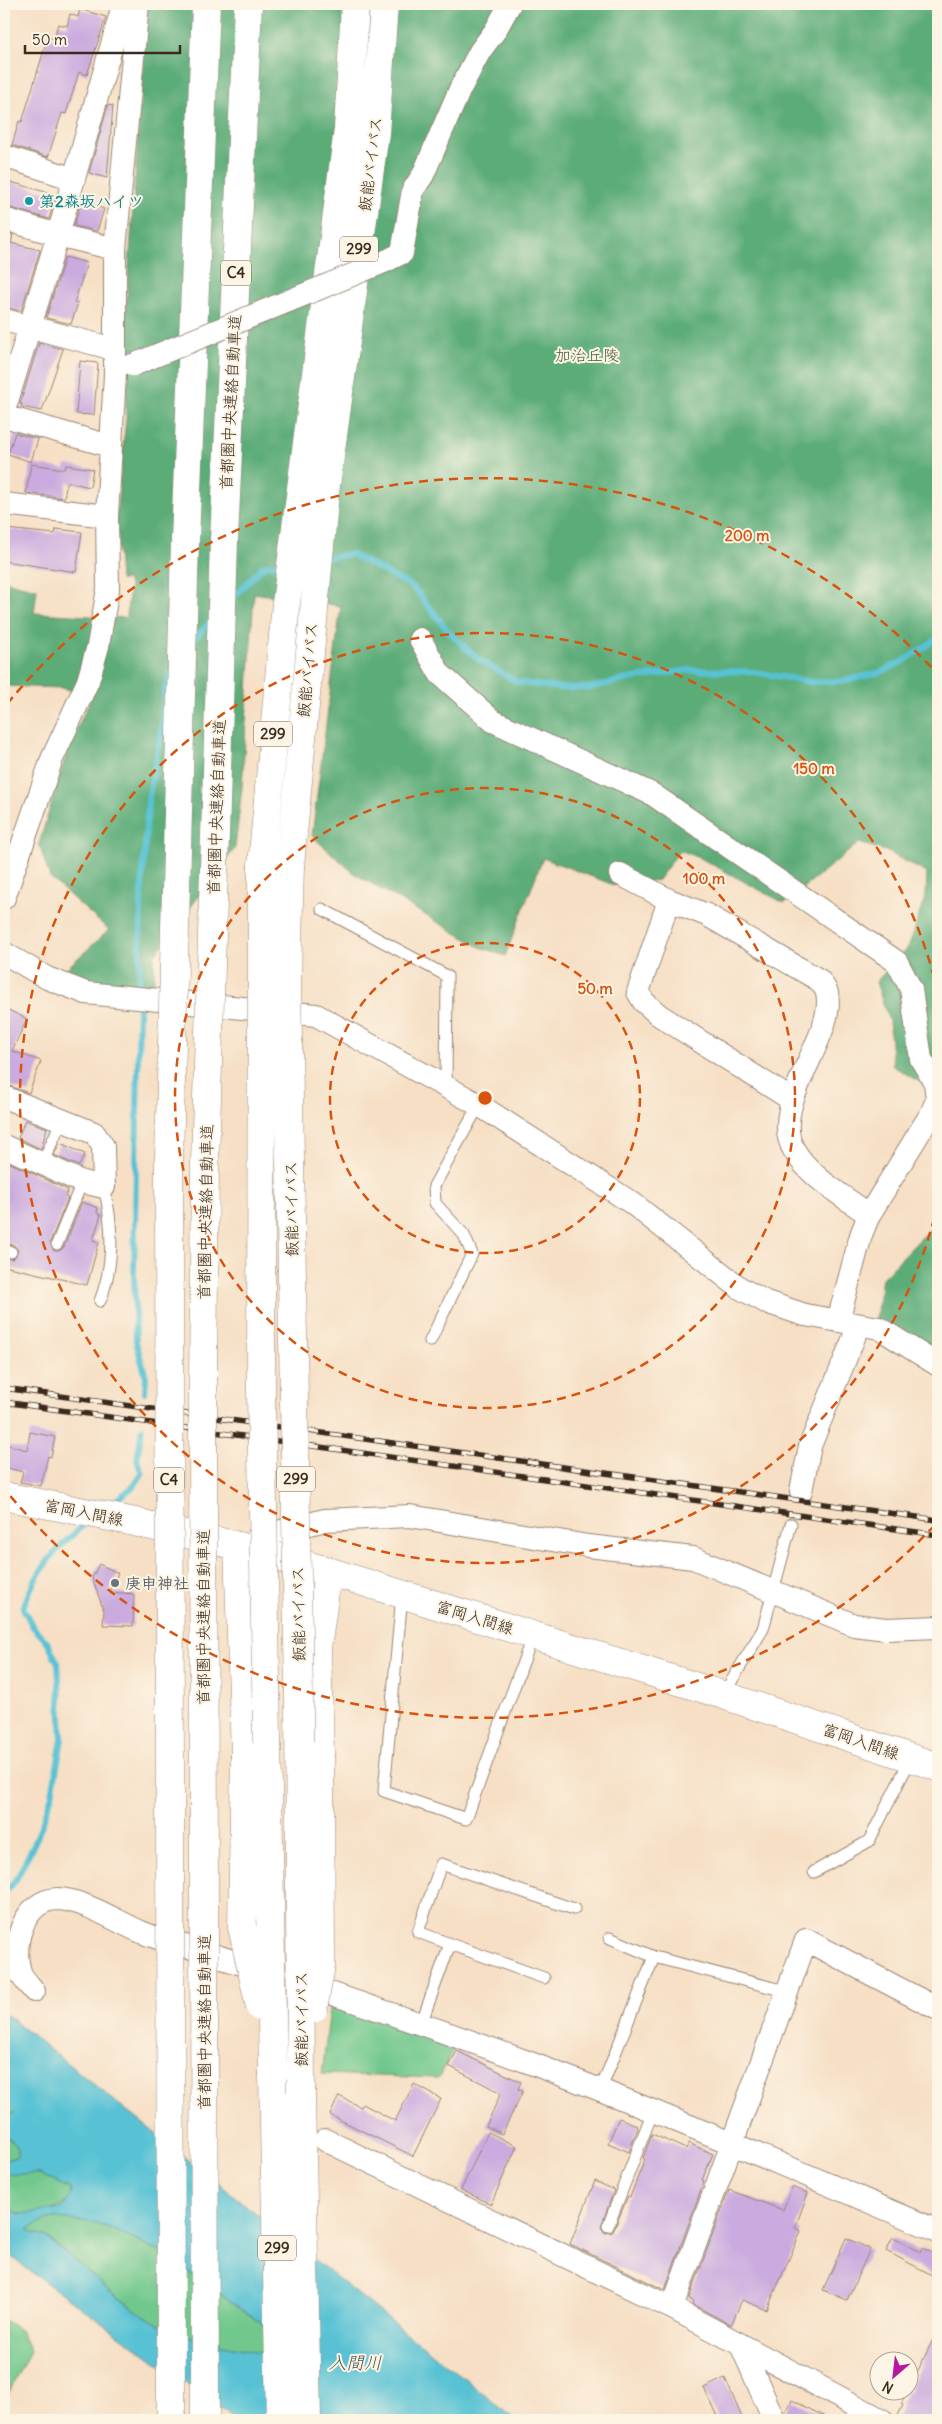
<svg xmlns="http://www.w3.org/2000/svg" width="942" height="2424" viewBox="0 0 942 2424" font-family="Delius,'Klee One',sans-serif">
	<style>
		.green { fill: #71c88d; stroke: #567956 }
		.forest { fill: #5cac78; stroke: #4c6b4b }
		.water { fill: #59c2d4; stroke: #4a7679; fill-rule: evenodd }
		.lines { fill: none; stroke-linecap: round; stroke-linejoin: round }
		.stream { stroke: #59c2d4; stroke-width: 6 }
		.river { stroke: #59c2d4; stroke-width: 38 }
		.building { fill: #caaadf }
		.lane-casing { stroke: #988472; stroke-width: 13 }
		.street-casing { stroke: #988472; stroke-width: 24 }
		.secondary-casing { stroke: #988472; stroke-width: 29 }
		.highway-casing { stroke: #988472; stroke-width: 29 }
		.lane { stroke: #fff; stroke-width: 11 }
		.street { stroke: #fff; stroke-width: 22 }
		.secondary { stroke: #fff; stroke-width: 28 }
		.highway { stroke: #fff; stroke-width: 28 }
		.rail-casing { stroke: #3b2a1e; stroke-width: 5.5 }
		.rail { stroke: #fcf5e5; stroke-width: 4; stroke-dasharray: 11; stroke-linecap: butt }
		.street-bridge-casing { stroke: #988472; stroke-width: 24; stroke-linecap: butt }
		.highway-bridge-casing { stroke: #988472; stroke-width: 29; stroke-linecap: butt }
		.street-bridge { stroke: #fff; stroke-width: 22 }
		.highway-bridge { stroke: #fff; stroke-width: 28 }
		.ring { fill: none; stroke: #d7540e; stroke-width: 2.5; stroke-dasharray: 9 6 }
		.culture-dot { fill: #0f9aa8; stroke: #fcf5e5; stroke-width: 2 }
		.worship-dot { fill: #6b7280; stroke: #fcf5e5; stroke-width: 2 }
		.labels { text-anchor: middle; stroke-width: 4; stroke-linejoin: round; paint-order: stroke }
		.shield { fill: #fcf5e5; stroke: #75675a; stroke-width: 1 }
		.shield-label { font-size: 15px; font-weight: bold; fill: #3b2a1e }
		.street-label { font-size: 16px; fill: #3b2a1e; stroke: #fcf5e5 }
		.culture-label { font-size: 16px; font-weight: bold; fill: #0d838f; stroke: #fcf5e5; text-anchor: start }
		.park-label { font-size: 16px; fill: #4b593f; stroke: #fcf5e5 }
		.worship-label { font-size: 16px; font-weight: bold; fill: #5b616d; stroke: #fcf5e5; text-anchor: start }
		.water-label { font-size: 18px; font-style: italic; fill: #445855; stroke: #fcf5e5 }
		.centre { fill: #d7540e; stroke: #fcf5e5; stroke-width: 2.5 }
		.ring-label { font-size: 15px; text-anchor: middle; font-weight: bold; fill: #d7540e; stroke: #fcf5e5; stroke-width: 4; stroke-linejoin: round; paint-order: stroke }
	</style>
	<rect width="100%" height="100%" fill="#fcf5e5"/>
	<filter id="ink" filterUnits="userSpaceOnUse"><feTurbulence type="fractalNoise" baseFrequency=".02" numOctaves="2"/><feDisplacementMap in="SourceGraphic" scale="10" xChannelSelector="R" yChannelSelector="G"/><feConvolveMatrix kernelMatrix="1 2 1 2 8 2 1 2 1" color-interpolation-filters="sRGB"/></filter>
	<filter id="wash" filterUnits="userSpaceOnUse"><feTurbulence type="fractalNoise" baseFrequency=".0096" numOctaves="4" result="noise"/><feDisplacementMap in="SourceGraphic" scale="20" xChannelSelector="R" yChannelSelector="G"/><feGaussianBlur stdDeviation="1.12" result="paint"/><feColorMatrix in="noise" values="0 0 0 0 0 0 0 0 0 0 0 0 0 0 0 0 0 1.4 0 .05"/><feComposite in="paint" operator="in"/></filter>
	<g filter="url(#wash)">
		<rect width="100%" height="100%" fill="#f6dfc5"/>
		<path class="green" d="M 331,2000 L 456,2044 L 438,2078 L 322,2074 Z
			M 4,2077 L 13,2079 L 32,2092 L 33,2100 L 11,2115 L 4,2116 Z
			M 4,2135 C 12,2142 20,2144 18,2156 L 4,2161 Z
			M 29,2173 L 40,2174 L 71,2189 L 70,2199 C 63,2208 32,2216 20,2214 C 14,2212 9,2207 4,2202 L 4,2174 Z
			M 55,2219 L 90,2222 L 110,2228 L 165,2255 L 254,2318 L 291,2339 L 277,2355 C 239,2348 187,2341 153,2321 C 114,2298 80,2264 46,2236 L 29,2231 L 29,2229 L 43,2221 Z
			M 4,2320 L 20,2330 L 30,2351 L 4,2402 Z"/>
		<path class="forest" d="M 147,4 L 938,4 L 938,1084 L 930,1088 L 893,1066 L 889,1021 L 876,982 L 909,946 L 926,894 L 927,873 L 886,851 L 859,843 L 784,903 L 704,860 L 680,850 L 658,880 L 614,885 L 543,858 L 505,956 L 480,947 L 355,874 L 312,836 L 341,606 L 254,593 L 242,787 L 235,848 L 154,956 L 154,983 L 93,984 L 65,970 L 109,930 L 50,878 L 39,844 L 69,746 L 92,696 L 63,688 L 4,686 L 4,581 L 37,589 L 34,613 L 126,618 L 130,587 L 127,580 L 120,580 L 116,519 L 126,418 L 126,311 Z
			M 938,1221 L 938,1362 L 876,1319 L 882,1278 Z"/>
		<path class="water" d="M 4,2013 L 516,2420 L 238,2420 L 27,2269 L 4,2250 L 4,2202 L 15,2212 L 22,2214 L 59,2208 L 66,2204 L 72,2192 L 70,2189 L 40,2174 L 4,2174 L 4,2161 L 18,2156 C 20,2144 12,2142 4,2135 L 4,2116 L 11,2115 L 33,2100 L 32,2092 L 13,2079 L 4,2077 ZM 55,2219 L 90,2222 L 110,2228 L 165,2255 L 254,2318 L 291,2339 L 277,2355 C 239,2348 187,2341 153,2321 C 114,2298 80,2264 45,2236 L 29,2231 L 29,2229 L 43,2221 Z"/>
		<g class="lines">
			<path class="stream" d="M 326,558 L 351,554 L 413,587 L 450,633 L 478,659 L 517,682 L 529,684 L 559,688 L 589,688 L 628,679 L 690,670 L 754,672 L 811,682 L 845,681 L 881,672 L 904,661 L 938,638
				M 231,600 L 263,566 L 283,564
				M 191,642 L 214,618
				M 145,1392 L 146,1377 L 136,1342 L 134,1274 L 141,902 L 148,801 L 161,732 L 165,688 L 171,673
				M 107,1507 L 134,1486 L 142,1474 L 137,1460 L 142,1429
				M 4,1894 L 16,1880 L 37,1838 L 52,1795 L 62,1739 L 58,1663 L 47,1642 L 33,1627 L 23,1608 C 37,1568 56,1548 89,1521"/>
			<path class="river" d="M 4,2081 L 74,2132"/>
		</g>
		<g id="blocks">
			<path class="building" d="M 80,9 L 106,17 L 87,75 L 79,72 L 66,114 L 62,113 L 48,157 L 12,145 L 19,121 L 22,122 L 48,37 L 54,39 L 58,24 L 67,26 L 70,14 L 78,17 Z
				M 108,105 L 113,106 L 107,178 L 89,173 Z
				M 4,180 L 56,195 L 49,219 L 4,206 Z
				M 81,202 L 104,209 L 97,231 L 74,226 Z
				M 4,233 L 13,235 L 11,243 L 40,250 L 21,311 L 4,307 Z
				M 65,257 L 87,263 L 74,303 L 78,303 L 71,324 L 46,318 Z
				M 39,343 L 63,349 L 42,411 L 21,407 L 22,404 L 20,404 Z
				M 80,361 L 98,363 L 94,415 L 76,414 Z
				M 15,433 L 38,439 L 31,462 L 8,454 Z
				M 31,464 L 65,469 L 66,465 L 93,469 L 90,487 L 67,482 L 64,498 L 26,493 Z
				M 6,529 L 55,534 L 56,529 L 82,532 L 76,572 L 4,561 Z
				M 4,1008 L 27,1019 L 12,1051 L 41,1061 L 29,1093 L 4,1084 Z
				M 25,1120 L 47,1128 L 41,1149 L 18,1138 Z
				M 60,1143 L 85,1154 L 79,1166 L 54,1155 Z
				M 4,1160 L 68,1190 L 65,1197 L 68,1198 L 50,1242 L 54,1251 L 59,1251 L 64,1247 L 82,1202 L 98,1208 L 97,1213 L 101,1215 L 93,1240 L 99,1242 L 87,1285 L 4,1266 L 4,1258 L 13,1259 L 18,1251 L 14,1245 L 4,1243 Z
				M 30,1432 L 55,1437 L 51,1457 L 48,1456 L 41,1486 L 20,1482 L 23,1472 L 4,1467 L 4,1444 L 27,1450 Z
				M 99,1564 L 118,1573 L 109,1592 L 134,1594 L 133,1626 L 103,1625 L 104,1611 L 92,1578 Z
				M 457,2051 L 521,2082 L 518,2089 L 523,2091 L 502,2134 L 486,2126 L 501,2093 L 449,2066 Z
				M 414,2084 L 441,2099 L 413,2156 L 330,2115 L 339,2096 L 361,2107 L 363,2104 L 395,2121 Z
				M 619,2118 L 637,2125 L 638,2128 L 629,2152 L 608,2143 Z
				M 488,2132 L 517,2146 L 491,2204 L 461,2190 Z
				M 652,2134 L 686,2149 L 689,2143 L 713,2154 L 702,2180 L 704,2181 L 665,2290 L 570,2244 L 595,2181 L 614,2190 L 601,2227 L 605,2233 L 613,2232 L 628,2196 L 630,2197 L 645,2159 L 643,2158 Z
				M 792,2187 L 808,2193 L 795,2228 L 801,2231 L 767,2310 L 742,2300 L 731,2325 L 692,2304 L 694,2301 L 689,2299 L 729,2190 L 783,2210 Z
				M 846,2238 L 870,2249 L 847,2300 L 823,2290 Z
				M 893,2238 L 921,2252 L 923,2248 L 938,2256 L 938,2278 L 886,2251 Z
				M 938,2329 L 938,2420 L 896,2420 L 903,2405 L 901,2404 L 907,2392 L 910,2392 L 910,2387 Z
				M 725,2378 L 743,2420 L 719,2420 L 714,2410 L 704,2388 Z
				M 792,2400 L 831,2420 L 787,2420 L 785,2413 Z"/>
		</g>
	</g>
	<g filter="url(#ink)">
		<use href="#blocks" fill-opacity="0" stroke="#988472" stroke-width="1"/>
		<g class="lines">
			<g class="lane-casing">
				<path id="lane" d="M 322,909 L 447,976 L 446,1086
					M 42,1164 L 62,1120
					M 57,1244 L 82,1182
					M 4,1250 L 11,1252
					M 100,1301 C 114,1265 113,1224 104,1187
					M 430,1341 L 472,1254 L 464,1235 L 435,1203 L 434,1186 L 479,1105
					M 402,1595 L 384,1791 L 466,1819 L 533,1635
					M 723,1695 L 763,1629 L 791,1524
					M 814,1872 L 869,1841 L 911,1758
					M 610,1938 L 654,1957 L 789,1992
					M 450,1944 L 544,1978
					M 421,2024 L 450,1944 L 418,1932 L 441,1864 L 574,1909
					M 600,2091 L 654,1957
					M 608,2226 L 653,2111"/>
			</g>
			<g class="street-casing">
				<path id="street" d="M 4,156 L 74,179
					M 4,219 L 58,235 L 115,249
					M 386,261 L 402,253 L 413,190 L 423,175 L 460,89 L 480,51 L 495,31 L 510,4
					M 4,320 L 114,349
					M 4,411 L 58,235 L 122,9 L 138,6
					M 4,416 L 110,446
					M 4,504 L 107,516
					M 420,639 L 440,674 L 493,721 L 652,794 L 897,962 L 911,989 L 921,1059 L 935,1083 L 937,1099 L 932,1112 L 869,1215 L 861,1235 L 838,1321
					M 620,874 L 669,900 L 707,915 L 819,980 C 822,984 826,989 827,993 C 837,1036 767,1106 794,1150 C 810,1178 844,1196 869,1215
					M 4,898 L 52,759 L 88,681 L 98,646 L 108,589 L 107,516 L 115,374 L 115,249 L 138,4
					M 669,900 L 638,992 L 644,1002 L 659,1015 L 792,1100
					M 4,953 L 47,978 L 86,993 L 316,1015 L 479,1105 L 632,1203 L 740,1288 L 766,1302 L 805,1315 L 879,1328 L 938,1365
					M 4,1097 L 94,1133 L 103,1146 L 104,1187 L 82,1182 L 4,1146
					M 801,1491 L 810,1446 L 859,1325
					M 254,1548 L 258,1537 L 325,1520 L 410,1516 L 588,1546 L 693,1558 L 854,1625 L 886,1629 L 938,1627
					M 34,1991 C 30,1986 24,1980 21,1974 C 10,1947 23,1900 57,1899 C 82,1899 118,1922 141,1932 C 158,1939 175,1943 192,1948 C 304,1984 415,2021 525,2061 C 664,2113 801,2173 938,2231
					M 325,2140 L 672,2308 L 882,2420
					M 672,2308 L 806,1940 L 938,2009
					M 741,2345 L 774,2420"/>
			</g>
			<g class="secondary-casing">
				<path id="secondary" d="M 4,1496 L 130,1521 L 238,1546 L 328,1571 L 723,1695 L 938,1767"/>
			</g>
			<g class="highway-casing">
				<path id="highway" d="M 185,541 L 206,4
					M 224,541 L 248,4
					M 262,865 L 286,603 L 348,129 L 355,4
					M 290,866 L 325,493 L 375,133 L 384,4
					M 238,1546 L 245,1755
					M 320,1754 L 317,1648 L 328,1571
					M 273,2075 L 280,2420
					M 301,2092 L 307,2420"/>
			</g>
			<use href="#lane" class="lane"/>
			<use href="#street" class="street"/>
			<use href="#secondary" class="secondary"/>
			<use href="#highway" class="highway"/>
			<g class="rail-casing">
				<path id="rail" d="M 4,1388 L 938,1520
					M 4,1402 L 938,1535"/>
			</g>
			<use href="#rail" class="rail"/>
			<g class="street-bridge-casing">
				<path id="street-bridge" d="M 133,365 L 386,261"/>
			</g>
			<g class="highway-bridge-casing">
				<path id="highway-bridge" d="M 262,865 L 261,1394 L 273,2075
					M 290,866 L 287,980 L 299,1697 L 301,2092
					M 245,1755 L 242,1927 L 260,2007
					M 313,2009 L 321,1966 L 320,1754
					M 171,2420 L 169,1159 L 185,541
					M 205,2420 L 203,1385 L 205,1163 L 224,541"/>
			</g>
			<use href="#street-bridge" class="street-bridge"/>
			<use href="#highway-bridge" class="highway-bridge"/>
		</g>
	</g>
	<g class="ring">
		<circle cx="485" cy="1098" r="155"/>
		<circle cx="485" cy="1098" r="310"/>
		<path d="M938 1203A465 465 0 1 1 938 993"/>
		<path d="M935 1525A620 620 0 0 1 7 1492M7 704A620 620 0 0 1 935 671"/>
	</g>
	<circle class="culture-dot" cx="29" cy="201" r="5"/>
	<circle class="worship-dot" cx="115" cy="1583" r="5"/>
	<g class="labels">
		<g class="shield">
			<rect x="340" y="236.5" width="38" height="25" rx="4"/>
			<rect x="221" y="260.5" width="30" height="25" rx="4"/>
			<rect x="254" y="721.5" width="38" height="25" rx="4"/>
			<rect x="277" y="1466.5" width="38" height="25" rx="4"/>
			<rect x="154" y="1467.5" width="30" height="25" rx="4"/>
			<rect x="258" y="2235.5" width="38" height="25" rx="4"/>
		</g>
		<g class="shield-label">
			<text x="359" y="254">299</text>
			<text x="236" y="278">C4</text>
			<text x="273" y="739">299</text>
			<text x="296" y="1484">299</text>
			<text x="169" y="1485">C4</text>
			<text x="277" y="2253">299</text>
		</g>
		<g class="street-label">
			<text transform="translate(370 164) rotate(-83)" y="6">飯能バイパス</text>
			<text transform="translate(230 402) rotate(-87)" y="6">首都圏中央連絡自動車道</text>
			<text transform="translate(307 670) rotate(-85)" y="6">飯能バイパス</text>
			<text transform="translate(216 807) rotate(-88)" y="6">首都圏中央連絡自動車道</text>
			<text transform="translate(291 1209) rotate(-91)" y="6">飯能バイパス</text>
			<text transform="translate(205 1212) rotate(-89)" y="6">首都圏中央連絡自動車道</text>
			<text transform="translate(84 1512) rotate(11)" y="6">富岡入間線</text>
			<text transform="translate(298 1614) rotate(-91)" y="6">飯能バイパス</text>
			<text transform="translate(203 1617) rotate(-90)" y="6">首都圏中央連絡自動車道</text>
			<text transform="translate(475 1617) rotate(17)" y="6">富岡入間線</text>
			<text transform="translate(861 1741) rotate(19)" y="6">富岡入間線</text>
			<text transform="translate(301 2019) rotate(-90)" y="6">飯能バイパス</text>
			<text transform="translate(204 2022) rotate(-90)" y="6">首都圏中央連絡自動車道</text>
		</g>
		<g class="culture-label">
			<text x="39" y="207">第2森坂ハイツ</text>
		</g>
		<g class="park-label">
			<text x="587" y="361">加治丘陵</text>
		</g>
		<g class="worship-label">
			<text x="125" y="1589">庚申神社</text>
		</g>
		<g class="water-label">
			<text x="355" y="2369">入間川</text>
		</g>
	</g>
	<circle cx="485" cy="1098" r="8" class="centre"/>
	<g class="ring-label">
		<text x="747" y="541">200 m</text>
		<text x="814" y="774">150 m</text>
		<text x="704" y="884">100 m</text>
		<text x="595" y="994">50 m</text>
	</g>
	<rect width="942" height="2424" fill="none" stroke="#fcf5e5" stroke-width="20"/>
	<g transform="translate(894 2376) rotate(208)"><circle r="24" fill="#fcf5e5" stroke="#afa495"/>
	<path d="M0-4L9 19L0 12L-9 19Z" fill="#b5179e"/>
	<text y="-8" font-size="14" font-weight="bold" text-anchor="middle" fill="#3b2a1e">N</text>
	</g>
	<path d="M25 45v8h155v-8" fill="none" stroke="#3b2a1e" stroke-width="2.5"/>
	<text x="32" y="45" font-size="15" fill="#3b2a1e" stroke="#fcf5e5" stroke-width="4" paint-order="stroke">50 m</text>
</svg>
